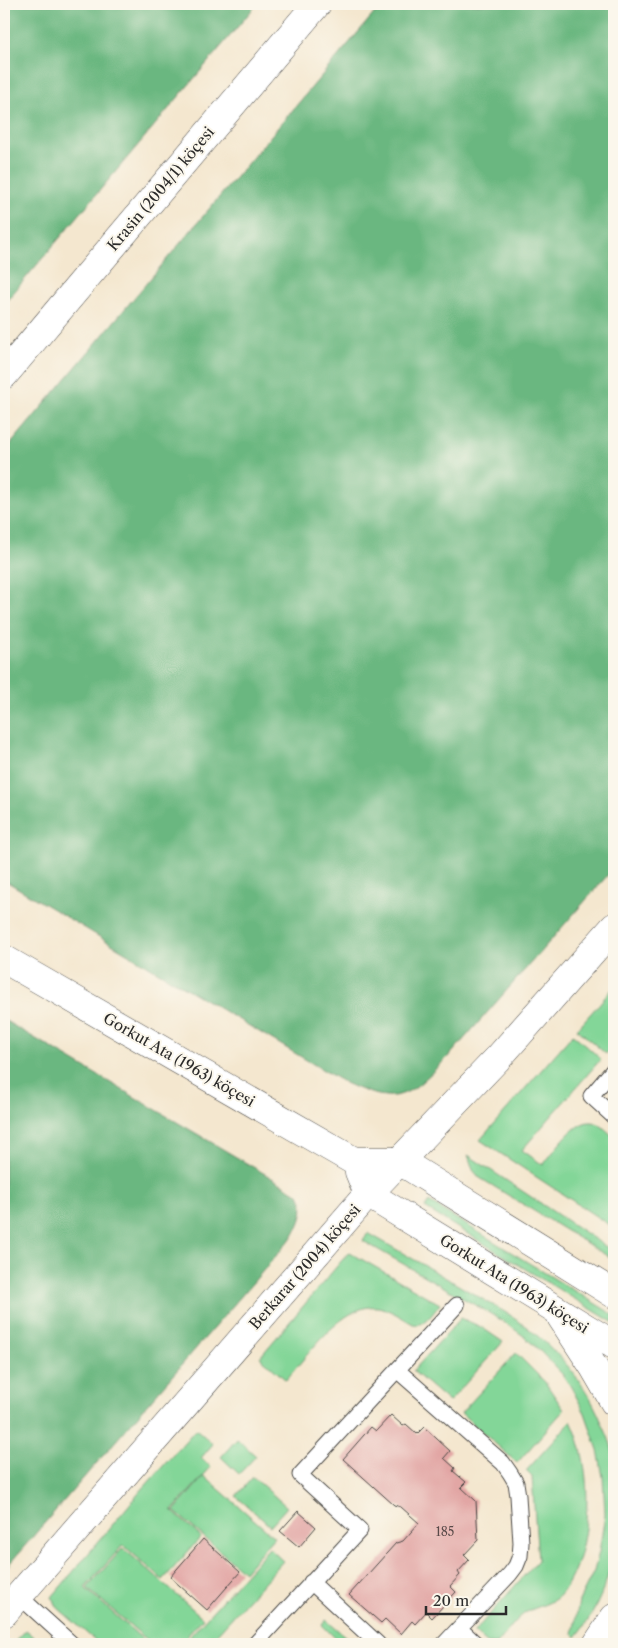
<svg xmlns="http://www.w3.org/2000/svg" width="618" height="1648" viewBox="0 0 618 1648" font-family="'Libre Caslon Text',serif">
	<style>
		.green { fill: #83d698; stroke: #578062 }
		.forest { fill: #6ab780; stroke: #4a7156 }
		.building { fill: #e2a6a4 }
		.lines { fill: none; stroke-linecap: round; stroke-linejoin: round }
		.lane-casing { stroke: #494744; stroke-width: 17 }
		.street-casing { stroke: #494744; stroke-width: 29 }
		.secondary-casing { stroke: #494744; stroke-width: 29 }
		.lane { stroke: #fff; stroke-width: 15 }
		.street { stroke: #fff; stroke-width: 28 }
		.secondary { stroke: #fff; stroke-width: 28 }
		.labels { text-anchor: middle; stroke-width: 4; stroke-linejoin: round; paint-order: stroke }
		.number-label { font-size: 12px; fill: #594a49 }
		.street-label { font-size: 15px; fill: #2b2b2b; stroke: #fbf7ec }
	</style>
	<rect width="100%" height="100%" fill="#fbf7ec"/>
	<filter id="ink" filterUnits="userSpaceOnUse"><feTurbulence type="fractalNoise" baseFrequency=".02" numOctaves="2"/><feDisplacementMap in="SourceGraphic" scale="10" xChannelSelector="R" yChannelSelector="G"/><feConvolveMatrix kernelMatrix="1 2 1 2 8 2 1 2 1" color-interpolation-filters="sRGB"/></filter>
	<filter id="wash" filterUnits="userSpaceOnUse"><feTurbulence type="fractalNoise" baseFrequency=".0096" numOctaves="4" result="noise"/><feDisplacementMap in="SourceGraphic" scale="20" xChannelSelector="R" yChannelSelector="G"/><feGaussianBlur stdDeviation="1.12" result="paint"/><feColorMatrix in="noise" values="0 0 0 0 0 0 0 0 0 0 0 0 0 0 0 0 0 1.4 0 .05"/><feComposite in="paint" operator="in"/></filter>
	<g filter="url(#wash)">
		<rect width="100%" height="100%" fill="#f4e7cf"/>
		<path class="green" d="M 614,987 L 614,1044 L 606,1054 L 577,1029 Z
			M 573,1034 L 601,1059 L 522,1150 L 543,1165 C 554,1152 577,1115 596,1123 C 602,1125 609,1133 614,1137 L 614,1228 L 480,1140 Z
			M 468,1155 L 614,1252 L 614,1260 L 480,1178 L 473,1170 Z
			M 429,1202 L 614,1315 L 614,1323 L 425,1208 Z
			M 368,1233 L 510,1315 C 552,1344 582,1375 602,1423 C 607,1434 613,1447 614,1459 C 616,1477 614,1497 614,1516 C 614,1527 616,1539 614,1550 C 609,1580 596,1614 576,1637 L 573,1634 L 579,1601 L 594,1571 L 599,1552 L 605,1515 L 603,1477 L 598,1450 L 585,1413 L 571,1387 L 562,1374 L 541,1352 L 525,1337 L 503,1321 L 363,1241 Z
			M 349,1252 L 440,1304 C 433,1313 425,1327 413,1324 C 402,1318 390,1309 378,1307 C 344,1302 307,1356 286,1380 L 260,1357 Z
			M 461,1318 L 481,1327 L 503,1342 L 449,1402 L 413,1371 Z
			M 516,1353 L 545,1382 L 564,1410 L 517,1463 L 461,1413 Z
			M 571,1421 C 594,1467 593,1551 562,1593 C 554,1604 536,1606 525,1613 C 514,1621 505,1635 497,1644 L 488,1644 L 474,1632 L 538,1560 L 532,1477 L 526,1471 Z
			M 196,1429 L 213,1444 L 201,1458 L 211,1467 L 172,1511 L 201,1537 L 163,1580 L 123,1545 L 85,1588 L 148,1644 L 99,1644 L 58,1608 L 52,1597 L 139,1493 Z
			M 237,1439 L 256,1456 L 239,1474 L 221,1457 Z
			M 204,1476 L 274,1537 L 244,1572 L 174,1511 Z
			M 253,1477 L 287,1507 L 270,1526 L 236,1496 Z
			M 123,1548 L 203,1618 L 180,1644 L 152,1644 L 87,1588 Z
			M 269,1548 L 283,1561 L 208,1644 L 183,1644 Z
			M 326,1620 L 354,1644 L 338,1644 L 336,1639 L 322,1625 Z
			M 26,1630 L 43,1644 L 13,1644 Z"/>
		<path class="forest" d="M 4,4 L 257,4 L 4,304 Z
			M 382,4 L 614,4 L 614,868 L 451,1054 C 410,1093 403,1110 345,1083 L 4,880 L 4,452 Z
			M 4,1020 L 299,1194 C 308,1211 299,1227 289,1241 L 4,1570 Z"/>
		<g id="blocks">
			<path class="building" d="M 391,1415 L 403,1426 L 406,1424 L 417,1434 L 424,1427 L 450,1451 L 444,1458 L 455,1468 L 453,1471 L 466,1482 L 461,1487 L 476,1501 L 478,1540 L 464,1555 L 469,1560 L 458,1572 L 460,1575 L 450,1586 L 456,1592 L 432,1618 L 426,1612 L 415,1624 L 412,1621 L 401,1634 L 385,1619 L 381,1623 L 349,1595 L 396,1543 L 403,1541 L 419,1523 L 401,1507 L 394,1505 L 343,1459 L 371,1427 L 376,1431 Z
				M 298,1511 L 316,1527 L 299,1547 L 280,1531 Z
				M 203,1539 L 240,1572 L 207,1610 L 170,1577 Z"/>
		</g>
	</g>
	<g filter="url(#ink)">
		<use href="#blocks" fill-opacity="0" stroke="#494744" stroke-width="1"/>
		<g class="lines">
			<g class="lane-casing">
				<path id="lane" d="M 614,1069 L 591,1096 L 614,1117
					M 397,1370 L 503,1463 L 510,1473 L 516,1483 L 518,1496 L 521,1543 L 520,1556 L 516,1566 L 510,1574 L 444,1644
					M 311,1582 L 378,1644
					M 19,1596 L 72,1644
					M 459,1628 L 476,1644
					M 255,1644 L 360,1530 L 300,1475 L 457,1305"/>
			</g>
			<g class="street-casing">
				<path id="street" d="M 4,375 L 317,4
					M 4,959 L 354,1161 L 400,1161 L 614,1294
					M 359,1172 L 368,1194 L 614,1345
					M 561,1317 L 593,1366 L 614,1402
					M 597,1644 L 614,1618"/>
			</g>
			<g class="secondary-casing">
				<path id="secondary" d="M 4,1613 L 368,1194 L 499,1057 L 614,927"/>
			</g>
			<use href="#lane" class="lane"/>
			<use href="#street" class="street"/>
			<use href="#secondary" class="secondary"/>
		</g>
	</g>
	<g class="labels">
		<g class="number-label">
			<text x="445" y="1536">185</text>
		</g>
		<g class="street-label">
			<text transform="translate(161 189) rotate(-50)" y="5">Krasin (2004/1) köçesi</text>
			<text transform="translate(179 1060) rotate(30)" y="5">Gorkut Ata (1963) köçesi</text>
			<text transform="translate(305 1267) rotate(-49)" y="5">Berkarar (2004) köçesi</text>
			<text transform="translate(514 1284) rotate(32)" y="5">Gorkut Ata (1963) köçesi</text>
		</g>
	</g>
	<rect width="618" height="1648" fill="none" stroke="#fbf7ec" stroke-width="20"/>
	<path d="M426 1606v8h80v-8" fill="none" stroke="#2b2b2b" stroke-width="2.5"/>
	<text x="433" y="1606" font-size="15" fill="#2b2b2b" stroke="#fbf7ec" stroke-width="4" paint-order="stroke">20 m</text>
</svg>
